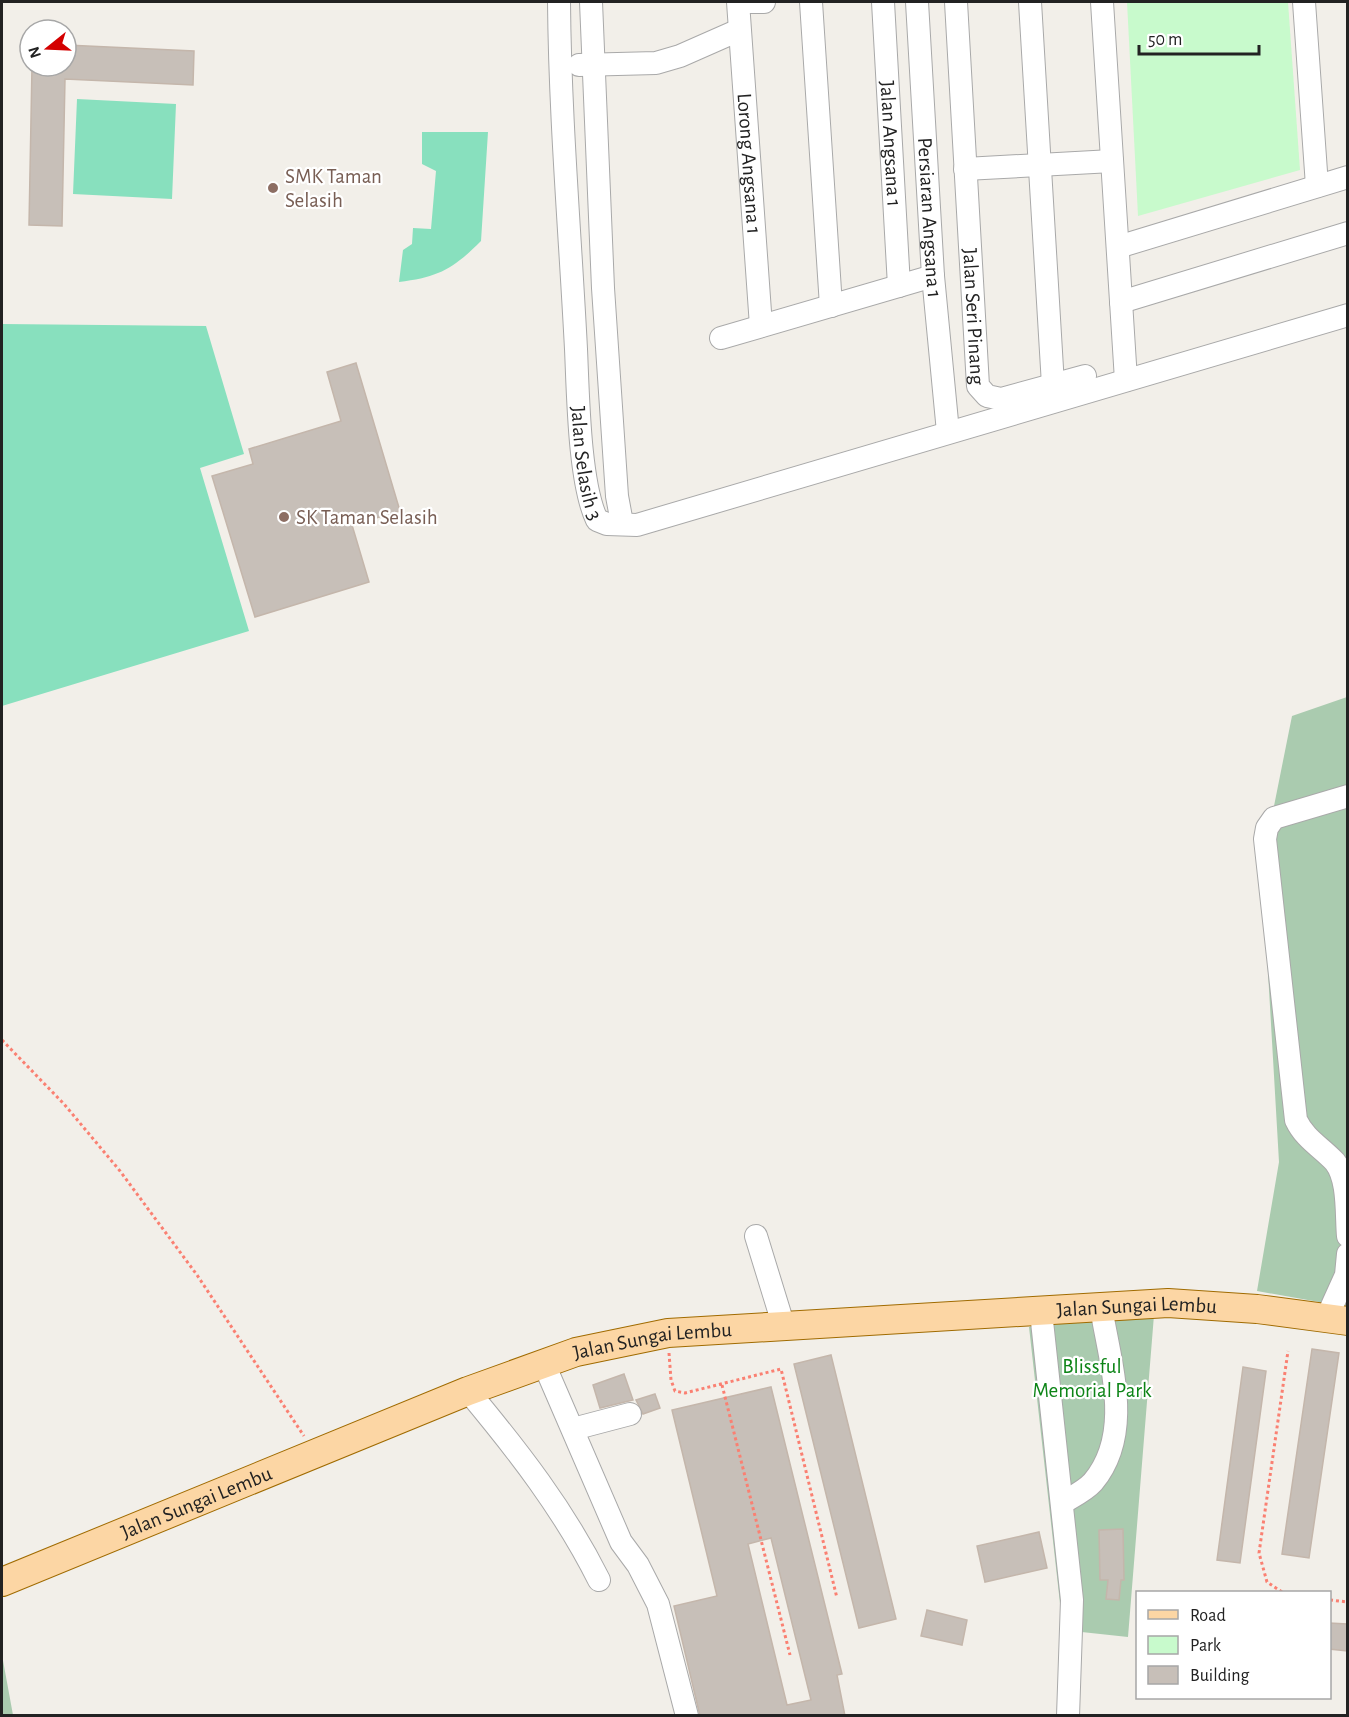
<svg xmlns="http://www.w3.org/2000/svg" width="1349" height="1717" viewBox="0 0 1349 1717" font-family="'Alegreya Sans',sans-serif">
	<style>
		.cemetery { fill: #aacbaf }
		.park { fill: #c8facc }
		.pitch { fill: #88e0be }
		.building { fill: #c7bfb8; stroke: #c4b6ab; stroke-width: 1.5; fill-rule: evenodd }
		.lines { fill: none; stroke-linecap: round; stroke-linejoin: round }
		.minor-casing { stroke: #a9a9a9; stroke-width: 24 }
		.major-casing { stroke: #a06b00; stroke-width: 30 }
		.path { stroke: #fa8072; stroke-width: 3; stroke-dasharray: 3 3; stroke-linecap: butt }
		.minor { stroke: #fff; stroke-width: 22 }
		.major { stroke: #fcd6a4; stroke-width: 28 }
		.education-dot { fill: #8d6e63; stroke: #fff; stroke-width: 2 }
		.labels { text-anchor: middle; stroke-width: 4.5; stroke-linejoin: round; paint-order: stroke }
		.street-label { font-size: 21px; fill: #222; stroke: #fff }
		.education-label { font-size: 21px; fill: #785e54; stroke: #fff; text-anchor: start }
		.park-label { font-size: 21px; fill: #0c8416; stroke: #fff }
	</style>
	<rect width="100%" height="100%" fill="#f2efe9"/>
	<path class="cemetery" d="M 1347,697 L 1347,1307 L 1257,1291 L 1279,1162 L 1260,834 L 1274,806 L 1292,716 Z
		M 1154,1315 L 1128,1637 L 1063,1630 L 1029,1327 Z
		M 2,1655 L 13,1715 L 2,1715 Z"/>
	<path class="park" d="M 1127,2 L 1288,2 L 1300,170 L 1138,216 Z"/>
	<path class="pitch" d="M 77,99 L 176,104 L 172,199 L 73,194 Z
		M 422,132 L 488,132 L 481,241 C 453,269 439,277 399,282 L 403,250 L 412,244 L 413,228 L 431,229 L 436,171 L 422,164 Z
		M 2,324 L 206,326 L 244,454 L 200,468 L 249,631 L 2,706 Z"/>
	<path class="building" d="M 66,45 L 194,51 L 193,85 L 65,79 L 62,226 L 29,225 L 32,66 L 66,66 Z
		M 356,363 L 400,511 L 352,525 L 369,582 L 255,617 L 212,476 L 253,464 L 249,449 L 341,421 L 327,372 Z
		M 1312,1349 L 1339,1353 L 1309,1558 L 1282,1554 Z
		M 831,1355 L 896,1619 L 859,1628 L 794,1364 Z
		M 1243,1367 L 1266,1371 L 1240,1563 L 1217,1560 Z
		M 624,1374 L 633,1400 L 600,1408 L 593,1385 Z
		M 771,1387 L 842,1674 L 837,1675 L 845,1716 L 700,1716 L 674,1606 L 717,1596 L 672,1410 ZM 771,1538 L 811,1700 L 787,1705 L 748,1544 Z
		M 655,1394 L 660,1408 L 643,1414 L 636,1400 Z
		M 1123,1529 L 1124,1580 L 1121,1580 L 1119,1600 L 1106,1599 L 1108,1580 L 1100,1580 L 1099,1530 Z
		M 1039,1532 L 1047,1568 L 985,1582 L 977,1546 Z
		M 927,1610 L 967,1620 L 962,1645 L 921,1636 Z
		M 1329,1623 L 1347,1624 L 1347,1651 L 1329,1649 Z"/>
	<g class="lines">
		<g class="minor-casing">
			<g id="minor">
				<path id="s1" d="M 559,2 C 560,117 570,233 576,349 C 578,392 579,483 597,520 L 607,524 L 637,525 L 1348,315"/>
				<path d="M 591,2 L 603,288 L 617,496 L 622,523"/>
				<path id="s2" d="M 738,2 L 761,326"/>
				<path d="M 744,2 L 764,2"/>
				<path d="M 811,2 L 831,306"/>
				<path id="s3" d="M 883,2 L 899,286"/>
				<path id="s4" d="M 917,2 L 933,276 L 948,432"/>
				<path id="s5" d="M 956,2 L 978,386 L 987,396 L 1001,399 L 1085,376"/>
				<path d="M 1030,2 L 1053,385"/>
				<path d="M 1102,2 L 1126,380"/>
				<path d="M 1304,2 L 1317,186"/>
				<path d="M 579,65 L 656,63 L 680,56 L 739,30"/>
				<path d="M 965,169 L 1112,161"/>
				<path d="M 1118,247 L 1348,177"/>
				<path d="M 1121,302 L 1348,233"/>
				<path d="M 721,338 L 933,276"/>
				<path d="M 1348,796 L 1274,818 L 1267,828 L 1265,839 L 1296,1120 C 1305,1139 1321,1147 1335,1162 C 1349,1180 1346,1214 1348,1236"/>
				<path d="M 756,1236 L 784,1327"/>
				<path d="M 1041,1312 L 1072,1600 L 1068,1716"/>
				<path d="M 1327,1317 L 1346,1275 L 1348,1254"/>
				<path d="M 544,1364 L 621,1542 L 638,1565 L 658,1604 L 687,1716"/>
				<path d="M 468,1391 C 518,1451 564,1510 599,1580"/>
				<path d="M 573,1429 L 630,1414"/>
				<path d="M 1062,1503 C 1072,1497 1085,1491 1093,1482 C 1134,1433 1110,1364 1101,1307"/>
			</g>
		</g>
		<g class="major-casing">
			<g id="major">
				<path id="s6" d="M 2,1582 L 468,1391 L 576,1352 L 668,1333 L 1168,1303 L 1257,1309 L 1348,1321"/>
			</g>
		</g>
		<path class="path" d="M 2,1040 L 64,1104 L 120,1171 L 197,1275 L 304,1436
			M 669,1353 L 671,1380 L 675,1391 L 685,1393 L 781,1369 L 837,1598
			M 722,1385 L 790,1655
			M 1282,1592 L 1267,1582 L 1259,1553 L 1288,1351
			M 1330,1600 L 1348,1602"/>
		<use href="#minor" class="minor"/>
		<use href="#major" class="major"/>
	</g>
	<g class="education-dot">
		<circle cx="273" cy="188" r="6"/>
		<circle cx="284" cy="517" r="6"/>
	</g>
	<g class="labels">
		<g class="street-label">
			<text dy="7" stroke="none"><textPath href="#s3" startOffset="142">Jalan Angsana 1</textPath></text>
			<text dy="7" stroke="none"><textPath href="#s2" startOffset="162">Lorong Angsana 1</textPath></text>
			<text dy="7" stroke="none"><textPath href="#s4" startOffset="216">Persiaran Angsana 1</textPath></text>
			<text dy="7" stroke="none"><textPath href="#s5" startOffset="315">Jalan Seri Pinang</textPath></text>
			<text dy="7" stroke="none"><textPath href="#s1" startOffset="462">Jalan Selasih 3</textPath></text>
			<text dy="7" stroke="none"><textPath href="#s6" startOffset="1182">Jalan Sungai Lembu</textPath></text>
			<text dy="7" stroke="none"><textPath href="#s6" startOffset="696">Jalan Sungai Lembu</textPath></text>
			<text dy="7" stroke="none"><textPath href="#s6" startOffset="210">Jalan Sungai Lembu</textPath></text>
		</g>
		<g class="education-label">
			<text x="285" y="183">SMK Taman<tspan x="285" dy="24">Selasih</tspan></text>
			<text x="296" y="524">SK Taman Selasih</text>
		</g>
		<g class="park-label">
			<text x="1092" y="1373">Blissful<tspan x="1092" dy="24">Memorial Park</tspan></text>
		</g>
	</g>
	<rect width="1349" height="1717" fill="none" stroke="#222222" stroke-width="6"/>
	<rect x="1136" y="1591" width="195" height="108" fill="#ffffff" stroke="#a7a7a7" stroke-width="1.5"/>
	<rect x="1148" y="1610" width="30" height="9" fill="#fcd6a4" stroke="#a7a7a7" stroke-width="1.5"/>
	<text x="1190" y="1621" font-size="18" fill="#222222">Road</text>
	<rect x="1148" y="1636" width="30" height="18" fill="#c8facc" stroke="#a7a7a7" stroke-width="1.5"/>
	<text x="1190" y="1651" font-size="18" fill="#222222">Park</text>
	<rect x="1148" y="1666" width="30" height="18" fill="#c7bfb8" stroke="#a7a7a7" stroke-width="1.5"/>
	<text x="1190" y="1681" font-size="18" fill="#222222">Building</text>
	<g transform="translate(48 48) rotate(252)"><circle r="28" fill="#ffffff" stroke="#a7a7a7" stroke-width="1.5"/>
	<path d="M0-4.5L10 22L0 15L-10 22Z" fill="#d40000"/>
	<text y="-9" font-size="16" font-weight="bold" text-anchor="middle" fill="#222222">N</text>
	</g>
	<path d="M1139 45v9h120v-9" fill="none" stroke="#222222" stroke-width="3"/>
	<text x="1148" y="45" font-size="18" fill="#222222" stroke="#ffffff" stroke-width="4.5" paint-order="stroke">50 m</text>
</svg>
